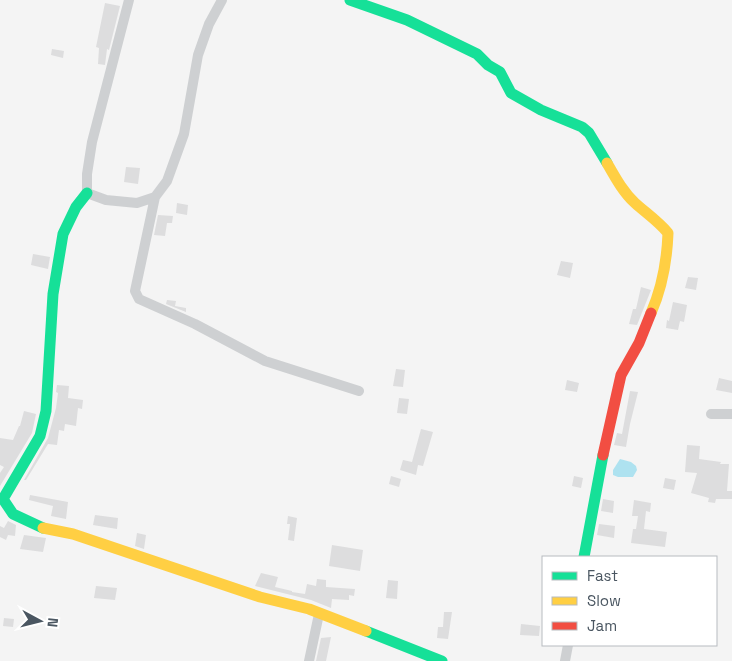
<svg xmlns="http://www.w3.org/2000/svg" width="732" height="661" viewBox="0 0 732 661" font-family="'Space Grotesk',sans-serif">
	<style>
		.water { fill: #aee2f0 }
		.building { fill: #ddddde }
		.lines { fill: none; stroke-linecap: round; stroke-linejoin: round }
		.street { stroke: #ced0d2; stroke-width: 10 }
		.fast { stroke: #16e098; stroke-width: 11 }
		.slow { stroke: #ffcf43; stroke-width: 11 }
		.jam { stroke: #f24e42; stroke-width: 11 }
	</style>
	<rect width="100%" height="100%" fill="#f4f4f4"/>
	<path class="water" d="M 620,459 L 631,462 L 636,466 L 637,470 L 633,477 L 618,477 L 613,475 L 613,470 Z"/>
	<path class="building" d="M 105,3 L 120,6 L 109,50 L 107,49 L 105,65 L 98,64 L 99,48 L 96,47 Z
		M 52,49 L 64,51 L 63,58 L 51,55 Z
		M 126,167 L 140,168 L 138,184 L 124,182 Z
		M 177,203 L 188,205 L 187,215 L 176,213 Z
		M 158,215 L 173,216 L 172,223 L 167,223 L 165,236 L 154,235 Z
		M 33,254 L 50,257 L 48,269 L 31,265 Z
		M 561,261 L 573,263 L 570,278 L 557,275 Z
		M 688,277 L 698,278 L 696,290 L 685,288 Z
		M 641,287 L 651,290 L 637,325 L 629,324 L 633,309 L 636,309 Z
		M 167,300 L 176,301 L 175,306 L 186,308 L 186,312 L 166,304 Z
		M 673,302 L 687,305 L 684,322 L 680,321 L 678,330 L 666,328 L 667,320 L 669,321 Z
		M 396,369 L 405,370 L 403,387 L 393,386 Z
		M 719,378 L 732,381 L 732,393 L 716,390 Z
		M 567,380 L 579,383 L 577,392 L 565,390 Z
		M 57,385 L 69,386 L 68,398 L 83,400 L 82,409 L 78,408 L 76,426 L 65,424 L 64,431 L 59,430 L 57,445 L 48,444 L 26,480 L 24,480 L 48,438 L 56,408 L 58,393 L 56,392 Z
		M 630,391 L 638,392 L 630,424 L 626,447 L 614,445 L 617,433 L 622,434 Z
		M 399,398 L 409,399 L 407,414 L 397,413 Z
		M 24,411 L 36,414 L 32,433 L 0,486 L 0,473 L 4,467 L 0,465 L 0,438 L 13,440 L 19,426 L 20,426 Z
		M 421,429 L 433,432 L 423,466 L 418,465 L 416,475 L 400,470 L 403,460 L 412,462 Z
		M 687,445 L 700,446 L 699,459 L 721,462 L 720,464 L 729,464 L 727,491 L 732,491 L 732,499 L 716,499 L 715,503 L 708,502 L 709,498 L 691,493 L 697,473 L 685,472 Z
		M 391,476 L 401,479 L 399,487 L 389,484 Z
		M 574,476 L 583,478 L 581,488 L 572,486 Z
		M 665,478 L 676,480 L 674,490 L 663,488 Z
		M 30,495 L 68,502 L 66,519 L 51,516 L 53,506 L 29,500 Z
		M 603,499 L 614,501 L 613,513 L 601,511 Z
		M 634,500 L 651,503 L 650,512 L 646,511 L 644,529 L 667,532 L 665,547 L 631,543 L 633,529 L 636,529 L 638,516 L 632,516 Z
		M 95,515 L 118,518 L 117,529 L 93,525 Z
		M 288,516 L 297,518 L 294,541 L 288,540 L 290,524 L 287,524 Z
		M 8,521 L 16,525 L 15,536 L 8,535 L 6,540 L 0,537 L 0,526 L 4,528 Z
		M 599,524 L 615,526 L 614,538 L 597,535 Z
		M 137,533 L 146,535 L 144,549 L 135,546 Z
		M 24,535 L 46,538 L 43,552 L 20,549 Z
		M 332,545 L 363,550 L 360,571 L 329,566 Z
		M 261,573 L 278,577 L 275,587 L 292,591 L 292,592 L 305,594 L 307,584 L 316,586 L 317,579 L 326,580 L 326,587 L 355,589 L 354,596 L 349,595 L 349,600 L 332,599 L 331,608 L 311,600 L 255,586 Z
		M 388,580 L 398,581 L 397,599 L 386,598 Z
		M 96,586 L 117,588 L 115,600 L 94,598 Z
		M 444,612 L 452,612 L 448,639 L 437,638 L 438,627 L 443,627 Z
		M 4,618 L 14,619 L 13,627 L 3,626 Z
		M 521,624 L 540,626 L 539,636 L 520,635 Z
		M 331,637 L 326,661 L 316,661 L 321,638 Z"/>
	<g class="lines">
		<path class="street" d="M 129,0 L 92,142 L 87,174 L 87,193 L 106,200 L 137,203 L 155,197 L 167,181 L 184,134 L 198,55 L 209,24 L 222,0
			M 155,197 L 135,291 L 139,299 L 195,324 L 265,361 L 359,391
			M 711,414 L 732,414
			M 309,661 L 319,614
			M 565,661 L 568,645"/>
		<path class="fast" d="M 350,0 L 407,20 L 477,54 L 488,65 L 500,72 L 511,93 L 541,110 L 582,127 L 589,133 L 607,163
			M 43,528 L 13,514 L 3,499 L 40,436 L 46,411 L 53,294 L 63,234 L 76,207 L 87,193
			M 584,557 L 603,455
			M 366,631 L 442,661"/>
		<path class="slow" d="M 607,163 C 615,177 623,192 635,203 C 646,213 658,221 668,233 C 667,260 662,288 651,313
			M 43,528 L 73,534 L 260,597 L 309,609 L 366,631"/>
		<path class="jam" d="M 603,455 L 621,375 L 639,343 L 651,313"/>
	</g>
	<rect x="542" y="556" width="175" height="90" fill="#ffffff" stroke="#b7bbc0"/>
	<rect x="552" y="572" width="25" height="8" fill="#16e098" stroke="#b7bbc0"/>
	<text x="587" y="581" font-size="15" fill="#4a5661">Fast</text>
	<rect x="552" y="597" width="25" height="8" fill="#ffcf43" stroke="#b7bbc0"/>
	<text x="587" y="606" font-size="15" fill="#4a5661">Slow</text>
	<rect x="552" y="622" width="25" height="8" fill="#f24e42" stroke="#b7bbc0"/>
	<text x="587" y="631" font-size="15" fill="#4a5661">Jam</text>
	<g transform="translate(40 621) rotate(97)" stroke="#ffffff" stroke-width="4" paint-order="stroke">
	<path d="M0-4L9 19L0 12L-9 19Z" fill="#4a5661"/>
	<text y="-8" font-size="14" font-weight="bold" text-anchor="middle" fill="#4a5661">N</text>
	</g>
</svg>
